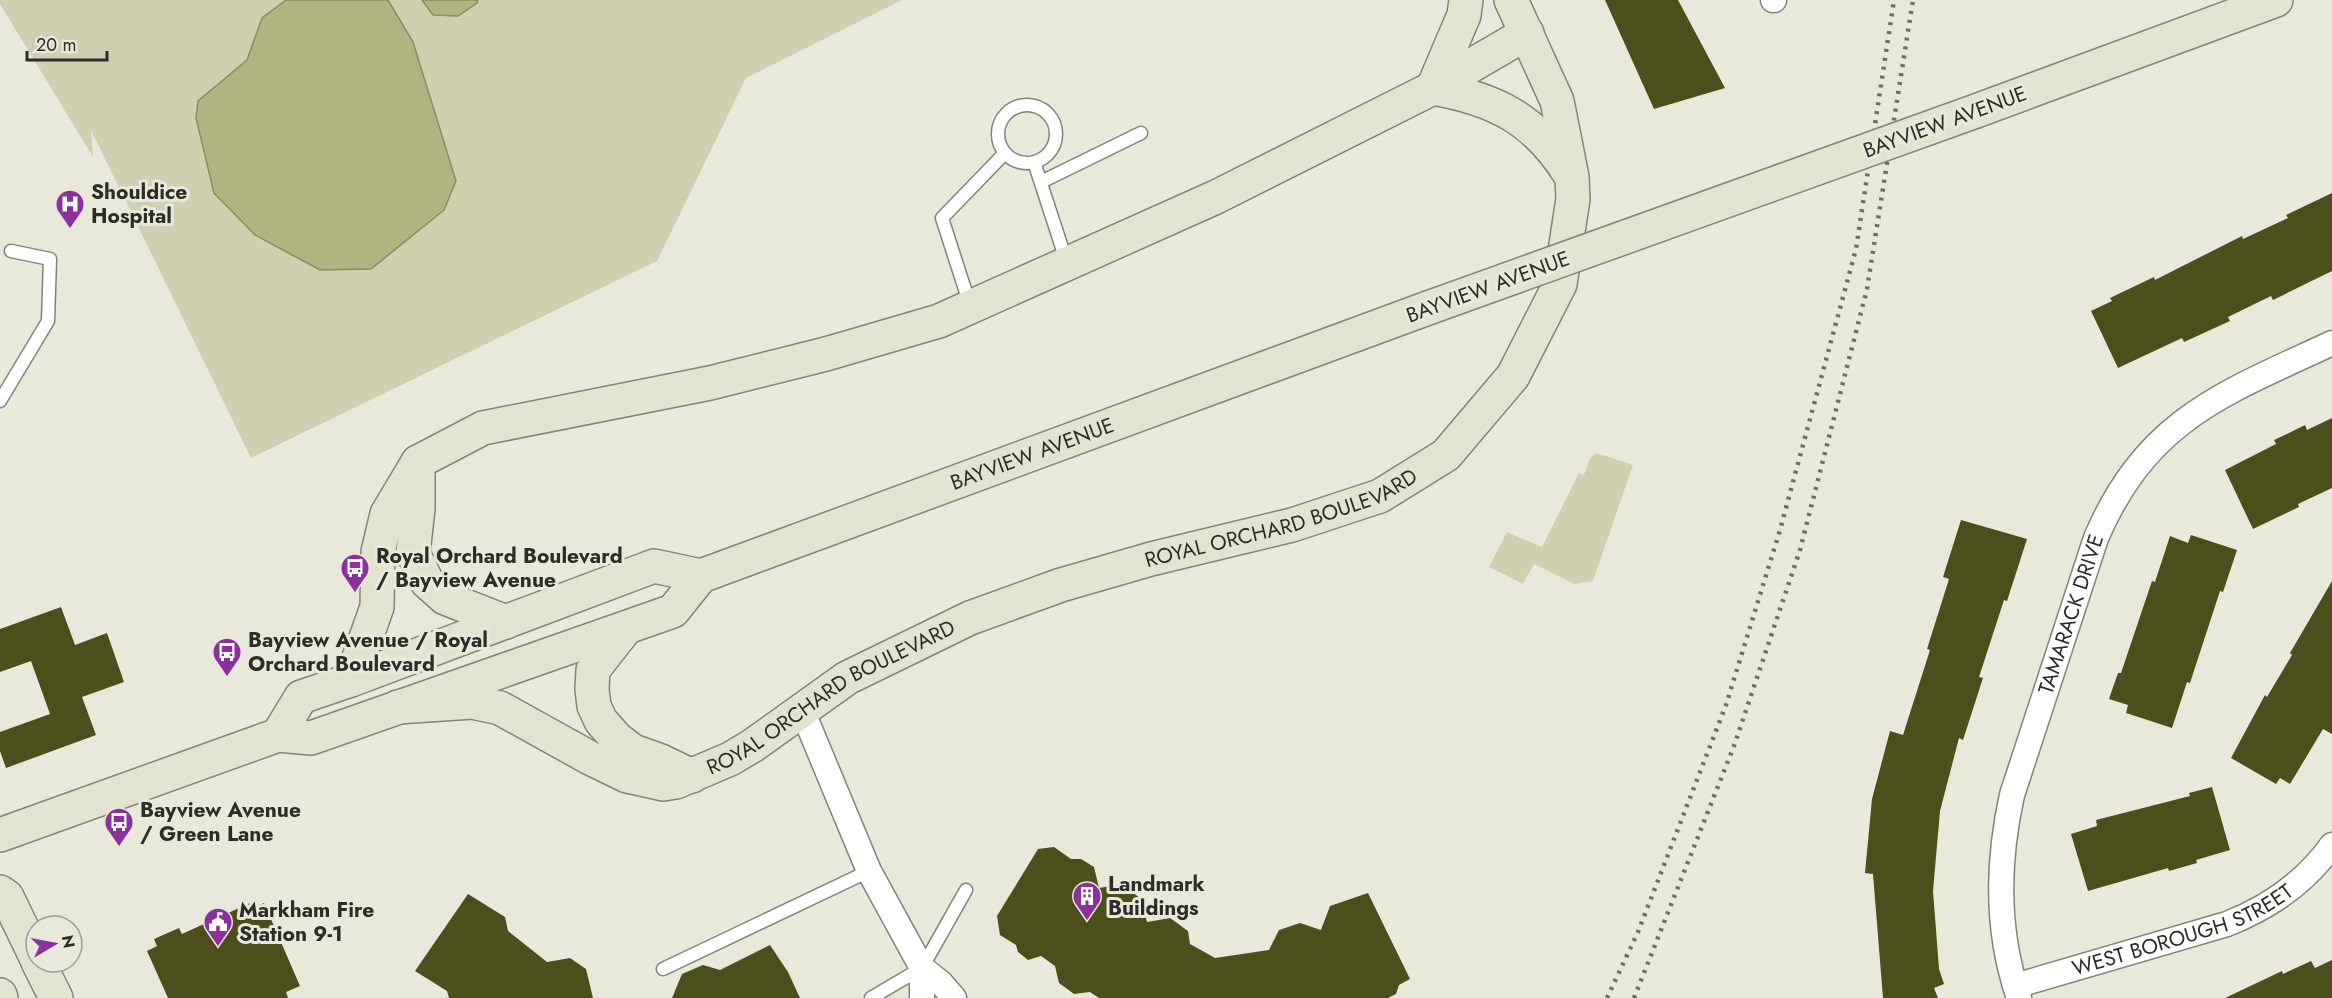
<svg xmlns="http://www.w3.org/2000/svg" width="2332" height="998" viewBox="0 0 2332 998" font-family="Jost,sans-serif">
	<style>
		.green { fill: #ced0af }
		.water { fill: #b1b480; stroke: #898c65; stroke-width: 1.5 }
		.building { fill: #4c4e1c }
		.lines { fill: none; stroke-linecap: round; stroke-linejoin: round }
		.lane-casing { stroke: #838476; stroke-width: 15 }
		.street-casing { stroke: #838476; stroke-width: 27 }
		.secondary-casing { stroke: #838476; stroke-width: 36 }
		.lane { stroke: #fff; stroke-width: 12 }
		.street { stroke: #fff; stroke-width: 24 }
		.secondary { stroke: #e3e4cf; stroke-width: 33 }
		.rail { stroke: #6d6e65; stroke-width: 4.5; stroke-dasharray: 3 6; stroke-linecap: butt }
		.secondary-bridge-casing { stroke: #838476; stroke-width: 36; stroke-linecap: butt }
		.secondary-bridge { stroke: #e3e4cf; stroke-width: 33 }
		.labels { text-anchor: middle; stroke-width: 6; stroke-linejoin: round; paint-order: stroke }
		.street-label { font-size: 21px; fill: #2d2d27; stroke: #e8e9da }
		.poi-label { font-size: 21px; font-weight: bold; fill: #2d2d27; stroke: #e8e9da; text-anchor: start }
	</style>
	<rect width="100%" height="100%" fill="#e8e9da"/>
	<path class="green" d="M 0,0 L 902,0 L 746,78 L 657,261 L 251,458 L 91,130 L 93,157 L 0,4 Z
		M 1596,453 L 1633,465 L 1593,581 L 1574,584 L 1534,564 L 1523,584 L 1489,567 L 1507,532 L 1542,547 L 1579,473 L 1584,475 L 1590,458 Z"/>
	<path class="water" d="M 286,0 L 388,0 L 413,42 L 456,181 L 444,210 L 371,269 L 320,270 L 255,235 L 214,193 L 196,118 L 198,101 L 247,60 L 262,18 Z
		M 422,0 L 478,0 L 477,3 L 458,16 L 433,15 Z"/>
	<path class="building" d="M 1605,0 L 1678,0 L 1725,88 L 1654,109 Z
		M 2332,193 L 2332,271 L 2273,300 L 2271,296 L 2228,317 L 2230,321 L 2184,342 L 2182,338 L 2118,368 L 2091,311 L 2112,301 L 2110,298 L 2154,277 L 2155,280 L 2242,236 L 2243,239 L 2288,218 L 2286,215 Z
		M 2332,418 L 2332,488 L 2298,504 L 2299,507 L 2253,529 L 2225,470 L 2276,444 L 2274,440 L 2289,433 L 2305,425 L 2307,430 Z
		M 1961,520 L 2027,539 L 2007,601 L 2004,600 L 1979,677 L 1983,678 L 1963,740 L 1959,738 L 1940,811 L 1933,891 L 1939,969 L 1944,984 L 1934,988 L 1938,998 L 1883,998 L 1873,874 L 1865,873 L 1872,799 L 1890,731 L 1903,735 L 1930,650 L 1927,649 L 1949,579 L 1943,577 Z
		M 2191,535 L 2237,550 L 2223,592 L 2220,591 L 2190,683 L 2187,682 L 2172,728 L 2126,713 L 2128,705 L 2109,699 L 2118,673 L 2121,673 L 2152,581 L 2155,582 L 2170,536 L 2188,543 Z
		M 2332,581 L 2332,734 L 2323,729 L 2290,784 L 2280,778 L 2276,784 L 2231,758 L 2265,695 L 2267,697 L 2292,655 L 2290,653 Z
		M 61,607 L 75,645 L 107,633 L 124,682 L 82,697 L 96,735 L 6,768 L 0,751 L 0,732 L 50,714 L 31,661 L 0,672 L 0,629 Z
		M 2212,787 L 2230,850 L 2196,860 L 2197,863 L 2169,871 L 2168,868 L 2088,891 L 2071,834 L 2097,826 L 2096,820 L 2190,796 L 2189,793 Z
		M 1054,847 L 1071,859 L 1081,859 L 1094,867 L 1099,888 L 1122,884 L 1141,899 L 1147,922 L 1170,918 L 1188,931 L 1190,944 L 1215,958 L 1269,950 L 1279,930 L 1300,923 L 1321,930 L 1330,906 L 1368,893 L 1410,979 L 1399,985 L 1396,994 L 1388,998 L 1099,998 L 1090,992 L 1074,994 L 1059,983 L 1055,966 L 1041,956 L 1028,960 L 1018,952 L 1016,945 L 1000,935 L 997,916 L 1038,849 Z
		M 468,894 L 505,917 L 508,931 L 547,962 L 570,958 L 586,969 L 593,998 L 449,998 L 447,991 L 415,971 Z
		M 250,903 L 252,909 L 264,903 L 300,986 L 286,992 L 288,998 L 168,998 L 147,951 L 157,946 L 154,939 L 179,928 L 182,934 Z
		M 770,945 L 788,972 L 800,998 L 672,998 L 682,974 L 703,965 L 720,970 Z
		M 2332,960 L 2332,998 L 2225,998 L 2282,971 L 2283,974 L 2311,961 L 2315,968 Z"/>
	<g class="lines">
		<g class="lane-casing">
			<path id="lane" d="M998 134a29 29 0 1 1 58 0a29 29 0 1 1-58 0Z
				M 1034,162 L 1067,263
				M 1041,182 L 1141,133
				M 970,305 L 942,218 L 1005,153
				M 0,401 L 48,321 L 50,259 L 11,251
				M 663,969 L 869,871
				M 871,998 L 922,968 L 966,890"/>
		</g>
		<g class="street-casing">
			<g id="street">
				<path d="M 1773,0 L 1774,0"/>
				<path d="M 802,710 L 869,871 L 922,968 L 941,983 L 954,998"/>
				<path id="s1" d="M 2015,986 L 2227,924 C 2270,907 2305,883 2332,845"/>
				<path d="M 922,998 L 922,968"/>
				<path id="s2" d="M 2019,998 C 1996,932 1997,863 2012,795 L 2096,538 C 2147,419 2223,394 2332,343"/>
			</g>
		</g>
		<g class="secondary-casing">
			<g id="secondary">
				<path d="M 1433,88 C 1495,99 1535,119 1569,173"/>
				<path d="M 1433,88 L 1464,15 L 1466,0"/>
				<path d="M 1976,111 L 2276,0"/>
				<path d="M 418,462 L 418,509 L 413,553 L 427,582 L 445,598 L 506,622"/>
				<path d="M 626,628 L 593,670 L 592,689 L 594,706 L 601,721 L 616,738 L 633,751 L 661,761 L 692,776"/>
				<path d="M 351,680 L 377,607 L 378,552 L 387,514 L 418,462 L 483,428 L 710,383 L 826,354 L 939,321 L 1216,197 L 1433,88 L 1527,33"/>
				<path id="s3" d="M 398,707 L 472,702 L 500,708 L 590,758 L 627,776 L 663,784 L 676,782 L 730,759 L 752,746 L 847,678 L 970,618 L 1061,585 L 1151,559 L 1292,525 L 1380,496 L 1446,455 L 1513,376 L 1560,284 L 1573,199 L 1572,177 L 1557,101 L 1511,0"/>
				<path d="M 278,735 L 301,697 L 351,680 L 654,566 L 701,576"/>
				<path id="s4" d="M 0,835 L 278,735 L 311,738 L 673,611 L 701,576 L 1428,308"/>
				<path d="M 0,892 L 7,897 L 36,957"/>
				<path d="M 38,962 L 56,998"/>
				<path d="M 0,995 L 1,998"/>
			</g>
		</g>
		<use href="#lane" class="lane"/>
		<use href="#street" class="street"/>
		<use href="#secondary" class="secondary"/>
		<path class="rail" d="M 1607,998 L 1638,932 L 1726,705 L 1780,530 L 1856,249 L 1894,0
			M 1634,998 L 1734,746 L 1800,550 L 1867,289 L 1913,0"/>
		<g class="secondary-bridge-casing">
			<path id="secondary-bridge" d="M 1428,308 L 1976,111"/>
		</g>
		<use href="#secondary-bridge" class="secondary-bridge"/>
	</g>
	<defs>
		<g id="hospital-pin" transform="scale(1.5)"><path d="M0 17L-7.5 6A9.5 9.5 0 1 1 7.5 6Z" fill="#8b319d" stroke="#e8e9da"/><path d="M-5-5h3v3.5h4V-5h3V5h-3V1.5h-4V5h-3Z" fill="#fff"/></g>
		<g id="bus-pin" transform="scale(1.5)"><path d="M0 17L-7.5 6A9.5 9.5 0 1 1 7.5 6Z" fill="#8b319d" stroke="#e8e9da"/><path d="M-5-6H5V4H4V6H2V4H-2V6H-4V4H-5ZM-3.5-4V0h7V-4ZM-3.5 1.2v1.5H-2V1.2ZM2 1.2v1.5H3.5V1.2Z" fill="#fff"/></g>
		<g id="building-pin" transform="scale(1.5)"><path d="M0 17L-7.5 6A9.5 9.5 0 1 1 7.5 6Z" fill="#8b319d" stroke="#e8e9da"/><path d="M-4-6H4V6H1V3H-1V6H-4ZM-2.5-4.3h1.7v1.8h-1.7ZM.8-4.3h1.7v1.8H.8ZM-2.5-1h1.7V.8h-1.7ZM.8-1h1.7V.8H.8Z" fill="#fff"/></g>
		<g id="civic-pin" transform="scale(1.5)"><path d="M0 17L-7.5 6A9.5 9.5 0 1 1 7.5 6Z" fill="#8b319d" stroke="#e8e9da"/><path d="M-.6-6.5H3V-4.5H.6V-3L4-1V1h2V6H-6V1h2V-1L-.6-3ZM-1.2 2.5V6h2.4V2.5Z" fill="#fff"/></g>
	</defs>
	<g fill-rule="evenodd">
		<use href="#hospital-pin" x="70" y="204"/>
		<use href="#bus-pin" x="355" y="568"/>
		<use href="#bus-pin" x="227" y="652"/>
		<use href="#bus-pin" x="119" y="822"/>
		<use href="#building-pin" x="1087" y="896"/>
		<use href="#civic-pin" x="218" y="922"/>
	</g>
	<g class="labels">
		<g class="street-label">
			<text transform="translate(1945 122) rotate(-20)" y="7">BAYVIEW AVENUE</text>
			<text transform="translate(1488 287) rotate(-20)" y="7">BAYVIEW AVENUE</text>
			<text dy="7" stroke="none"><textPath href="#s4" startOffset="1110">BAYVIEW AVENUE</textPath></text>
			<text dy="7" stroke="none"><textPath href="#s3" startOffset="962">ROYAL ORCHARD BOULEVARD</textPath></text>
			<text dy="7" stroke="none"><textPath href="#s2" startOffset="396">TAMARACK DRIVE</textPath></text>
			<text dy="7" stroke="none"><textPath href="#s3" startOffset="474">ROYAL ORCHARD BOULEVARD</textPath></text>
			<text dy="7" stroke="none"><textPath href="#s1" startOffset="177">WEST BOROUGH STREET</textPath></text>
		</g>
		<g class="poi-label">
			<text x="91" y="199">Shouldice<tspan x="91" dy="24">Hospital</tspan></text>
			<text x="376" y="563">Royal Orchard Boulevard<tspan x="376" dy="24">/ Bayview Avenue</tspan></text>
			<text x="248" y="647">Bayview Avenue / Royal<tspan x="248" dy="24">Orchard Boulevard</tspan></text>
			<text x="140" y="817">Bayview Avenue<tspan x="140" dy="24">/ Green Lane</tspan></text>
			<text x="1108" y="891">Landmark<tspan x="1108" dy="24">Buildings</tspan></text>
			<text x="239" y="917">Markham Fire<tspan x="239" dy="24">Station 9-1</tspan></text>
		</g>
	</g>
	<g transform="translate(54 944) rotate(80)"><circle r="28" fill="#e8e9da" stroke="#9d9e92" stroke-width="1.5"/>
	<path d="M0-4.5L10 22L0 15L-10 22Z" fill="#8b319d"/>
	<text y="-9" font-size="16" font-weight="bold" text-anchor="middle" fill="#2d2d27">N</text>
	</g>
	<path d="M27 51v9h80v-9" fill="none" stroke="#2d2d27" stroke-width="3"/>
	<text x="36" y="51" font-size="18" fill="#2d2d27" stroke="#e8e9da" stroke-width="4.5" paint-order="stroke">20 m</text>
</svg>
